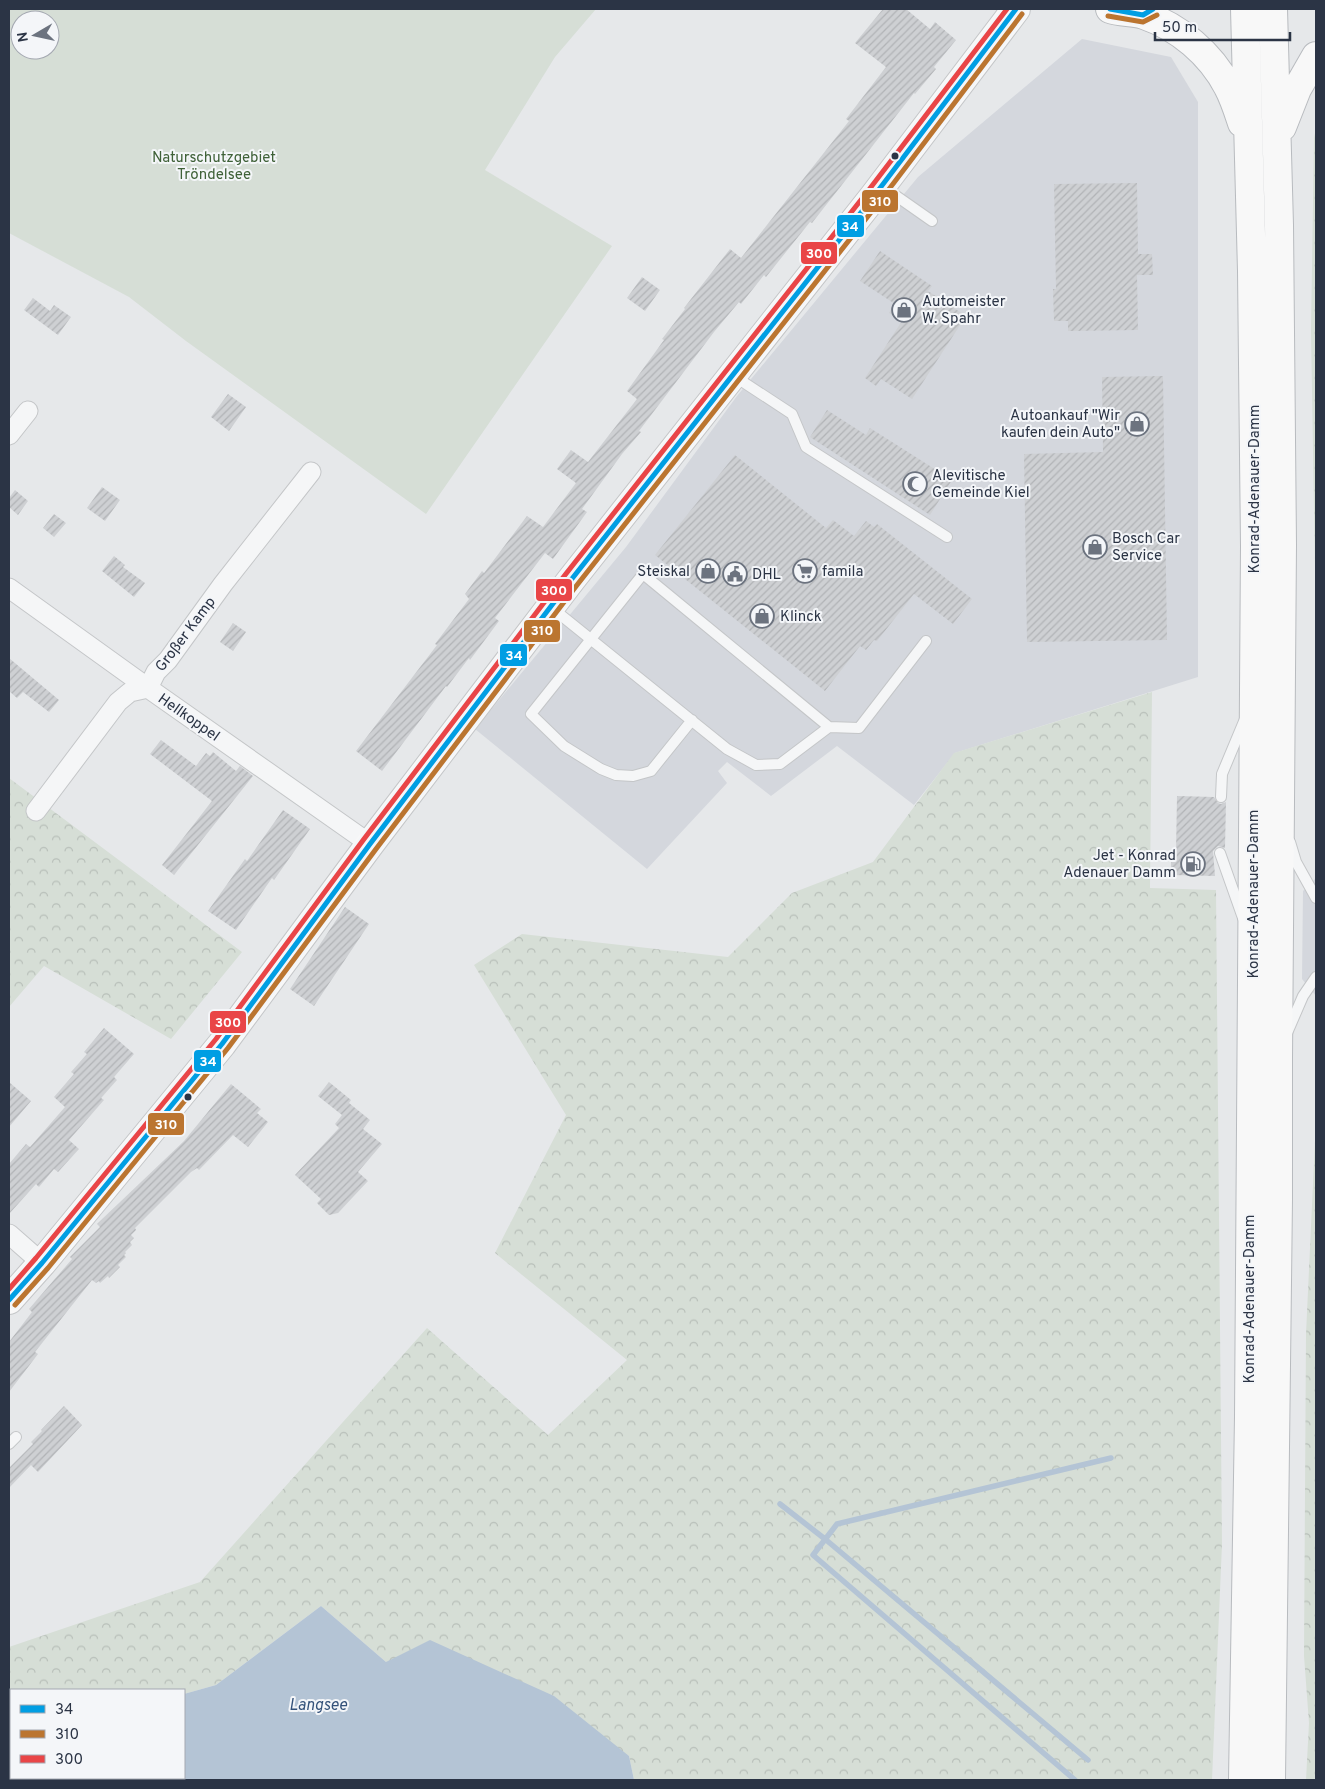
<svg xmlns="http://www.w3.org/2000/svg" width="1325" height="1789" viewBox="0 0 1325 1789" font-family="Overpass,sans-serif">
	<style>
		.built { fill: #d4d7dd }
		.forest { fill: url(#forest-crowns) }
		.green { fill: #d6ded6; fill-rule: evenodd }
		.water { fill: #b4c4d5 }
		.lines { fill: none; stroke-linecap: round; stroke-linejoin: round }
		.stream { stroke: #b4c4d5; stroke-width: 5.5 }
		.building { fill: url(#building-hatch) }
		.lane-casing { stroke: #c4c6c8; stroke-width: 12 }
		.street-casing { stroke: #c4c6c8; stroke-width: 21 }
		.secondary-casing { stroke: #c4c6c8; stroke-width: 30 }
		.highway-casing { stroke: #b8bbbf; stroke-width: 30 }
		.lane { stroke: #f5f6f7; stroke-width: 10 }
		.street { stroke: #f5f6f7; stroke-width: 19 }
		.secondary { stroke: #f8f8f8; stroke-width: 28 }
		.highway { stroke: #f8f8f8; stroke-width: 28 }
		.bus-1-casing { stroke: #f4f6f9; stroke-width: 9 }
		.bus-2-casing { stroke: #f4f6f9; stroke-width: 9 }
		.bus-3-casing { stroke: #f4f6f9; stroke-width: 9 }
		.bus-1 { stroke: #009ee3; stroke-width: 5 }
		.bus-2 { stroke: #bb7530; stroke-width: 5 }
		.bus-3 { stroke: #e94547; stroke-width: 5 }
		.bus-dot { fill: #2b3445; stroke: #f4f6f9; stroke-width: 2 }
		.labels { text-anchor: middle; stroke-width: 4; stroke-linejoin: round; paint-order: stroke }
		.park-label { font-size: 15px; fill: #3f6138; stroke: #f4f6f9 }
		.poi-label { font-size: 15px; fill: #2b3445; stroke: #f4f6f9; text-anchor: start }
		.street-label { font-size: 15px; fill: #2b3445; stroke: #f4f6f9 }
		.water-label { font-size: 16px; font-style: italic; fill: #34527a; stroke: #f4f6f9 }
		.line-badge { stroke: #f4f6f9; stroke-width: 2 }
		.badge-label { font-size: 14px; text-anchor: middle; font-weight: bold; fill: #fff }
	</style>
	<defs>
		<pattern id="forest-crowns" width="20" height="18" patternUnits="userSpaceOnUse" patternTransform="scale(1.25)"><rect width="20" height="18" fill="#d6ded6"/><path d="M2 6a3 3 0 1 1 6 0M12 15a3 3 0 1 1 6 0" fill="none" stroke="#b8bfb9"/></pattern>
		<pattern id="building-hatch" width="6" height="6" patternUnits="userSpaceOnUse" patternTransform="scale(1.25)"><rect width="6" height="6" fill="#ced0d3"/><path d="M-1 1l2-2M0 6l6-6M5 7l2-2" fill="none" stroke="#b1b3b6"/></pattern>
	</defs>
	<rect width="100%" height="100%" fill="#e6e8ea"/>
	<path class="built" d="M 1082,39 L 1171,57 L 1198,102 L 1198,677 L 955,753 L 914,805 L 837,746 L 771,796 L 727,762 L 718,771 L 727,783 L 647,869 L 475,729 L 626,547 L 737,396 L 918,177 Z
		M 1316,878 L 1316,996 L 1302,979 L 1303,891 Z"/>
	<path class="forest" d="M 1316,128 L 1316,631 L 1311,331 L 1314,138 Z
		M 1152,692 L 1150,888 L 1216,890 L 1222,1544 L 1212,1780 L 634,1780 L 629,1756 L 386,1662 L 321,1606 L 216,1685 L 184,1694 L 184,1690 L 11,1690 L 11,1778 L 21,1778 L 19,1780 L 9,1780 L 9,1647 L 200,1582 L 427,1328 L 548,1435 L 627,1360 L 495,1253 L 566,1115 L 474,965 L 522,934 L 728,957 L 792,893 L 873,862 L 954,753 Z
		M 9,778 L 242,952 L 171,1039 L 44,966 L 9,1007 Z
		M 1316,1119 L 1316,1780 L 1306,1780 L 1309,1723 L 1304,1656 L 1306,1334 Z"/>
	<path class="green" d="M 9,9 L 596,9 L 555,57 L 485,170 L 612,246 L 426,514 L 186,341 L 129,297 L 9,233 ZM 20,20 L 50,20 L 50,50 L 20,50 Z"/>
	<path class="water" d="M 321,1606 L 386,1662 L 430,1640 L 554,1696 L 629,1756 L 634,1780 L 19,1780 L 21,1778 L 184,1778 L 184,1694 L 216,1685 Z"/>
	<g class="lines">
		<path class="stream" d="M 780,1504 L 825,1539 L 1088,1760
			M 1075,1780 L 813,1555 L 837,1524 L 1111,1458"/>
	</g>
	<path class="building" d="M 883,9 L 906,9 L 930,29 L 935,22 L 956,40 L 934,67 L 936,69 L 915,94 L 914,93 L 812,223 L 810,222 L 766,277 L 764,275 L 741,304 L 739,302 L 714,332 L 639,431 L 641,432 L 622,454 L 582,509 L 587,512 L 553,559 L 545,553 L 495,618 L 499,621 L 470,660 L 469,658 L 447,687 L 446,686 L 382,771 L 356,751 L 437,645 L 435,644 L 469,599 L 465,594 L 482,571 L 484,573 L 527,516 L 543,527 L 576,483 L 557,469 L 571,450 L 588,462 L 637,399 L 627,391 L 664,340 L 662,339 L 685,309 L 684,308 L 730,249 L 741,258 L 849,121 L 846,119 L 886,67 L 855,43 Z
		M 1137,183 L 1138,254 L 1152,254 L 1153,275 L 1137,275 L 1138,330 L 1068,331 L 1068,321 L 1054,321 L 1053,289 L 1056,289 L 1054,184 Z
		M 880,251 L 932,286 L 928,291 L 966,316 L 912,399 L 881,379 L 876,386 L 865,378 L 902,321 L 889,313 L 895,304 L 860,281 Z
		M 642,277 L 660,290 L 645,311 L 627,298 Z
		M 33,298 L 50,311 L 54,305 L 71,317 L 58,335 L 24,310 Z
		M 1163,376 L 1167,640 L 1027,642 L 1024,454 L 1103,452 L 1102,377 Z
		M 228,394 L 246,407 L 229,431 L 211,417 Z
		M 827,410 L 866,435 L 870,428 L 952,480 L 930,515 L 810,437 Z
		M 735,455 L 826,528 L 833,520 L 854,536 L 866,521 L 874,527 L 877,524 L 972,599 L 953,624 L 914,594 L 877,641 L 874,640 L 866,650 L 860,646 L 825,691 L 655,555 Z
		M 102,487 L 120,500 L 105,521 L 87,508 Z
		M 15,490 L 28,501 L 18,515 L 9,507 L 9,498 Z
		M 54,514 L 66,523 L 54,537 L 43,528 Z
		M 114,556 L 125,565 L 123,567 L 145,583 L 134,597 L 102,571 Z
		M 233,623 L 246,632 L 233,651 L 220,642 Z
		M 9,658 L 59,700 L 49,712 L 23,692 L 17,698 L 9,691 Z
		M 161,740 L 196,766 L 206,753 L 210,756 L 213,752 L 236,771 L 240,766 L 253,776 L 174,875 L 162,865 L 212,801 L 150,754 Z
		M 1177,796 L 1214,797 L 1218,803 L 1221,804 L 1226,802 L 1225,848 L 1218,846 L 1213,851 L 1215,876 L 1171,875 L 1171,852 L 1176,852 Z
		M 283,810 L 310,829 L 274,880 L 272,878 L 236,930 L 208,911 L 245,859 L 247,861 Z
		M 345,907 L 369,924 L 314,1006 L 290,989 Z
		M 104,1028 L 134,1054 L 114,1077 L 117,1080 L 101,1098 L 104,1100 L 69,1140 L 79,1149 L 58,1172 L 54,1169 L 39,1187 L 36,1184 L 9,1214 L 9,1164 L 26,1144 L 30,1147 L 65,1107 L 54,1097 L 74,1074 L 71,1072 L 87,1054 L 84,1052 Z
		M 9,1082 L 31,1101 L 9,1127 Z
		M 329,1082 L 351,1100 L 349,1103 L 370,1120 L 363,1129 L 382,1144 L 358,1172 L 368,1181 L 338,1213 L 329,1215 L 317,1203 L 321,1199 L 295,1175 L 339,1128 L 335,1124 L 342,1115 L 318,1096 Z
		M 231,1084 L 261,1109 L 257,1113 L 268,1122 L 248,1147 L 233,1135 L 199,1170 L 197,1168 L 191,1172 L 135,1228 L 136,1230 L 131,1235 L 134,1238 L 130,1242 L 132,1245 L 125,1252 L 126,1253 L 124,1255 L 126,1257 L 118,1265 L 120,1267 L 109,1278 L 108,1276 L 100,1283 L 99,1281 L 96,1283 L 92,1280 L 35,1352 L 38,1354 L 9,1392 L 9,1342 L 32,1312 L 29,1309 L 72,1259 L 70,1257 L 100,1227 L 97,1224 L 184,1141 Z
		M 64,1406 L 82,1425 L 38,1472 L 31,1465 L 9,1488 L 9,1468 L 33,1444 L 31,1442 L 42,1431 L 41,1430 Z"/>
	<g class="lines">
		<g class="lane-casing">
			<path id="lane" d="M 882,186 L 932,221
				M 734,376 L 792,414 L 806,447 L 947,537
				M 552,608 L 727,749 L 756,765 L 780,764 L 829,727
				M 692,720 L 651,771 L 633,776 L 616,775 L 601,769 L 564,746 L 531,714 L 643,574 L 829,727 L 859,728 L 926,641
				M 1221,797 L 1222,774 L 1245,719
				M 1290,842 L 1296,862 L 1316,898
				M 1220,853 L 1243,918
				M 1287,1033 L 1303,996 L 1316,977
				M 9,1444 L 16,1437"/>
		</g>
		<g class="street-casing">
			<path id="street" d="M 9,435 L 28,411
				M 9,588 L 148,688 L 370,844
				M 148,688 L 156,672 L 168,660 L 223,584 L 311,472
				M 36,811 L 118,702 L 130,692 L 148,688
				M 9,1234 L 42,1263"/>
		</g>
		<g class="secondary-casing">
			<path id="secondary" d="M 9,1300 L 42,1263 L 222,1044 L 370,844 L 571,580 L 874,196 L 1016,9"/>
		</g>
		<g class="highway-casing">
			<path id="highway" d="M 1110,9 C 1121,13 1133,11 1144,15 C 1179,27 1211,54 1228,87 C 1234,98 1238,111 1242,123
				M 1282,127 L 1297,89 L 1316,56
				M 1243,1780 L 1249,1417 L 1255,546 L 1252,271 L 1245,9
				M 1271,1780 L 1278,1199 L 1278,1058 L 1282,545 L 1279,225 L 1273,9"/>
		</g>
		<use href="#lane" class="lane"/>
		<use href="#street" class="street"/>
		<use href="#secondary" class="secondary"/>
		<use href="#highway" class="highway"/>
		<g class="bus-1-casing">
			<path id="bus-1" d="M 1110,9 L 1143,15 L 1153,9
				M 9,1300 L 42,1263 L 222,1044 L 370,844 L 571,580 L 874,196 L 1016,9"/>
		</g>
		<g class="bus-2-casing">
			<path id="bus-2" d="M 1108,16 L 1143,22 L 1157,15
				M 15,1305 L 48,1268 L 228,1048 L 376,849 L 577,585 L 880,201 L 1022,14"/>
		</g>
		<g class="bus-3-casing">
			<path id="bus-3" d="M 9,1289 L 36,1258 L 216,1039 L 364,839 L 565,575 L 868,191 L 1007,9"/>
		</g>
		<use href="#bus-1" class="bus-1"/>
		<use href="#bus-2" class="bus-2"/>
		<use href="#bus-3" class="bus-3"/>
	</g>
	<defs>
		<g id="shop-ring" transform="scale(1.25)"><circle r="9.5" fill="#f4f6f9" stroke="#6c737f" stroke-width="1.5"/><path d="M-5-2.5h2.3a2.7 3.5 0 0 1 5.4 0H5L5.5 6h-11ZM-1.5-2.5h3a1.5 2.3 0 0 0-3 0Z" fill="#6c737f"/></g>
		<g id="mosque-ring" transform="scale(1.25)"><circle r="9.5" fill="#f4f6f9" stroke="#6c737f" stroke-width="1.5"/><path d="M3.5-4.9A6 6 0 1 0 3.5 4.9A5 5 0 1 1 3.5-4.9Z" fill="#6c737f"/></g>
		<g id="supermarket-ring" transform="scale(1.25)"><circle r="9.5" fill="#f4f6f9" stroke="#6c737f" stroke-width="1.5"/><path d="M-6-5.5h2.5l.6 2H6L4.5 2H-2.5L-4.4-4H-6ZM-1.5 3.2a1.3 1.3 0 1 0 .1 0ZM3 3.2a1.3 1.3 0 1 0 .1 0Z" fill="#6c737f"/></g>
		<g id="civic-ring" transform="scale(1.25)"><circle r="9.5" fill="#f4f6f9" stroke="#6c737f" stroke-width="1.5"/><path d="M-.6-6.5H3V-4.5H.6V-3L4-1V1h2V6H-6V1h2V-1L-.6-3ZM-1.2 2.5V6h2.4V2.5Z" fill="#6c737f"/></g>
		<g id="fuel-ring" transform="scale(1.25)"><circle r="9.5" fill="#f4f6f9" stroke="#6c737f" stroke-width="1.5"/><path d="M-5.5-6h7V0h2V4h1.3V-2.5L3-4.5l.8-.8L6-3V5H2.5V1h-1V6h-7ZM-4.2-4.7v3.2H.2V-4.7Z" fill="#6c737f"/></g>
	</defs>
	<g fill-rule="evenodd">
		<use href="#shop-ring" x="904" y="310"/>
		<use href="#shop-ring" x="1137" y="424"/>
		<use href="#mosque-ring" x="915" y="484"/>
		<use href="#shop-ring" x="1095" y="547"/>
		<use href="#shop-ring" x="708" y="571"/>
		<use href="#supermarket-ring" x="805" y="571"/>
		<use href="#civic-ring" x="735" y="574"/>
		<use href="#shop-ring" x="762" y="616"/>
		<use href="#fuel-ring" x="1193" y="864"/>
	</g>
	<g class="bus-dot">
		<circle cx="895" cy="156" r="4.5"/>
		<circle cx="188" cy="1097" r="4.5"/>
	</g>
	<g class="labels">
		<g class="park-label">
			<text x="214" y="162">Naturschutzgebiet<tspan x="214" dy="17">Tröndelsee</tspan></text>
		</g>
		<g class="poi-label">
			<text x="922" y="306">Automeister<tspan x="922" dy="17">W. Spahr</tspan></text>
			<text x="1120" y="420" text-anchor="end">Autoankauf "Wir<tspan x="1120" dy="17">kaufen dein Auto"</tspan></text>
			<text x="932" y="480">Alevitische<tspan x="932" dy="17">Gemeinde Kiel</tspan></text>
			<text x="1112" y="543">Bosch Car<tspan x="1112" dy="17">Service</tspan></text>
			<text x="690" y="576" text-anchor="end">Steiskal</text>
			<text x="822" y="576">famila</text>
			<text x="752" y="579">DHL</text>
			<text x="780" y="621">Klinck</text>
			<text x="1176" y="860" text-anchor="end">Jet - Konrad<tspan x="1176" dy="17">Adenauer Damm</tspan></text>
		</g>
		<g class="street-label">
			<text transform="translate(1254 489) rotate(-90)" y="5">Konrad-Adenauer-Damm</text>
			<text transform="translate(185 634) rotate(-53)" y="5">Großer Kamp</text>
			<text transform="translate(189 717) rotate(35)" y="5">Hellkoppel</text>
			<text transform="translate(1253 894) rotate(-90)" y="5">Konrad-Adenauer-Damm</text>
			<text transform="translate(1249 1299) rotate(-90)" y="5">Konrad-Adenauer-Damm</text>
		</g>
		<g class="water-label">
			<text x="318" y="1710">Langsee</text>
		</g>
	</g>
	<g class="line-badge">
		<rect x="861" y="189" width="38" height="24" rx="5" fill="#bb7530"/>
		<rect x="836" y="214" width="29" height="24" rx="5" fill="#009ee3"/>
		<rect x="800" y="241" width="38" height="24" rx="5" fill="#e94547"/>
		<rect x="535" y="578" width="38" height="24" rx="5" fill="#e94547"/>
		<rect x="523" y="619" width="38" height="24" rx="5" fill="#bb7530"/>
		<rect x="499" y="643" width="29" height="24" rx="5" fill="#009ee3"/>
		<rect x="209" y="1010" width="38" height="24" rx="5" fill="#e94547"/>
		<rect x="193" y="1049" width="29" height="24" rx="5" fill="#009ee3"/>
		<rect x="147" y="1112" width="38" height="24" rx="5" fill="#bb7530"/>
	</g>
	<g class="badge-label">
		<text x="880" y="206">310</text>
		<text x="850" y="231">34</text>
		<text x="819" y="258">300</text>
		<text x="554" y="595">300</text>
		<text x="542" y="635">310</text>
		<text x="514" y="660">34</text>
		<text x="228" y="1027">300</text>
		<text x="208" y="1066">34</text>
		<text x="166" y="1129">310</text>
	</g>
	<rect width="1325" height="1789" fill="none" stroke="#2b3445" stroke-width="20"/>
	<rect x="10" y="1689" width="175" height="90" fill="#f4f6f9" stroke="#a4a8b1"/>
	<rect x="20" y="1705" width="25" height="8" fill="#009ee3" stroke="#a4a8b1"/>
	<text x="55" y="1714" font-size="15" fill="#2b3445">34</text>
	<rect x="20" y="1730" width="25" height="8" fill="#bb7530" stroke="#a4a8b1"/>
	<text x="55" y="1739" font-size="15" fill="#2b3445">310</text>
	<rect x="20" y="1755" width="25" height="8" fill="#e94547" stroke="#a4a8b1"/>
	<text x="55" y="1764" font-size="15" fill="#2b3445">300</text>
	<g transform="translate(35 35) rotate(261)"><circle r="24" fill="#f4f6f9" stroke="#a4a8b1"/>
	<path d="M0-4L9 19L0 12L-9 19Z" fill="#6c737f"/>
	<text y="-8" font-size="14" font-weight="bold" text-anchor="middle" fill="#2b3445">N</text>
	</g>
	<path d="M1155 32v8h135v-8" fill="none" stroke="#2b3445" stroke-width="2.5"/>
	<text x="1162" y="32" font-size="15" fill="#2b3445" stroke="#f4f6f9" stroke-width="4" paint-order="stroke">50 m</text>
</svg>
